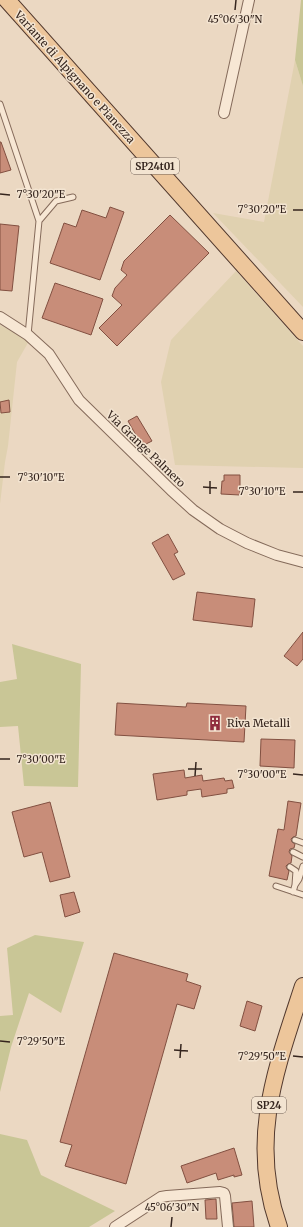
<svg xmlns="http://www.w3.org/2000/svg" width="303" height="1227" viewBox="0 0 303 1227" font-family="Merriweather,serif">
	<style>
		.farmland { fill: #e0d1b0 }
		.green { fill: #c9c696 }
		.building { fill: #c88d79; stroke: #825041 }
		.lines { fill: none; stroke-linecap: round; stroke-linejoin: round }
		.service-casing { stroke: #846a5a; stroke-width: 7 }
		.minor-casing { stroke: #846a5a; stroke-width: 12 }
		.primary-casing { stroke: #52392e; stroke-width: 18 }
		.service { stroke: #f7e7d4; stroke-width: 5 }
		.minor { stroke: #f7e7d4; stroke-width: 10 }
		.primary { stroke: #edc69b; stroke-width: 16 }
		.ticks { fill: none; stroke: #35251e; stroke-width: 1.5 }
		.labels { text-anchor: middle; stroke-width: 3; stroke-linejoin: round; paint-order: stroke }
		.shield { fill: #f3e4d1; stroke: #6e5e54; stroke-width: 1 }
		.shield-label { font-size: 10px; font-weight: bold; fill: #35251e }
		.street-label { font-size: 11px; fill: #35251e; stroke: #f3e4d1 }
		.poi-label { font-size: 11px; fill: #35251e; stroke: #f3e4d1; text-anchor: start }
		.ticks-label { font-size: 10px; text-anchor: middle; fill: #35251e; stroke: #f3e4d1; stroke-width: 3; stroke-linejoin: round; paint-order: stroke }
	</style>
	<rect width="100%" height="100%" fill="#ebd8c2"/>
	<path class="farmland" d="M 295,60 L 303,86 L 303,307 L 213,213 L 264,222 Z
		M 236,271 L 303,346 L 303,468 L 175,465 L 161,382 L 171,340 Z
		M 0,325 L 29,341 L 17,362 L 8,446 L 5,462 L 0,504 Z"/>
	<path class="green" d="M 301,0 L 303,0 L 303,86 L 295,60 Z
		M 12,644 L 81,664 L 78,787 L 24,786 L 18,726 L 0,727 L 0,682 L 17,679 Z
		M 35,935 L 84,942 L 61,1013 L 29,993 L 11,1047 L 0,1092 L 0,1016 L 13,1015 L 7,948 Z
		M 0,1134 L 27,1140 L 41,1175 L 115,1211 L 89,1227 L 0,1227 Z"/>
	<path class="building" d="M 0,142 L 1,142 L 11,170 L 0,173 Z
		M 110,207 L 124,212 L 100,280 L 50,263 L 64,223 L 76,227 L 82,210 L 106,218 Z
		M 170,215 L 209,253 L 117,346 L 99,328 L 122,305 L 112,296 L 115,288 L 127,275 L 121,270 L 124,261 Z
		M 0,224 L 19,226 L 12,291 L 0,290 Z
		M 55,283 L 103,299 L 91,335 L 42,318 Z
		M 9,400 L 10,412 L 1,413 L 0,402 Z
		M 137,416 L 152,441 L 142,446 L 128,421 Z
		M 224,475 L 240,475 L 240,495 L 221,494 L 222,481 L 224,481 Z
		M 168,534 L 178,552 L 174,554 L 185,574 L 173,580 L 152,543 Z
		M 197,592 L 255,599 L 252,627 L 193,620 Z
		M 303,632 L 303,659 L 297,666 L 284,656 Z
		M 117,703 L 186,707 L 187,703 L 246,706 L 244,742 L 115,735 Z
		M 261,739 L 295,740 L 294,768 L 260,766 Z
		M 184,770 L 185,778 L 202,775 L 203,781 L 224,778 L 225,781 L 232,780 L 234,788 L 227,789 L 227,793 L 202,797 L 201,789 L 187,791 L 187,795 L 157,800 L 153,774 Z
		M 288,801 L 301,803 L 296,836 L 293,837 L 291,839 L 292,842 L 295,844 L 294,848 L 290,849 L 289,852 L 292,856 L 291,863 L 288,864 L 286,866 L 287,869 L 289,871 L 287,880 L 269,876 L 278,829 L 284,830 Z
		M 50,802 L 70,877 L 50,882 L 42,852 L 24,857 L 12,812 Z
		M 74,892 L 80,912 L 65,917 L 60,895 Z
		M 114,953 L 188,974 L 186,981 L 201,986 L 194,1009 L 177,1004 L 126,1184 L 65,1166 L 72,1145 L 60,1142 Z
		M 247,1001 L 262,1006 L 255,1031 L 240,1026 Z
		M 234,1148 L 242,1175 L 234,1177 L 234,1175 L 218,1180 L 216,1173 L 187,1183 L 181,1166 Z
		M 216,1199 L 217,1219 L 206,1219 L 205,1200 Z
		M 252,1201 L 254,1227 L 234,1227 L 232,1203 Z"/>
	<g class="lines">
		<g class="service-casing">
			<path id="service" d="M 0,104 L 39,221 L 28,335
				M 39,221 L 56,201 L 73,197
				M 295,840 L 303,843
				M 293,852 L 303,857
				M 290,867 L 296,871 L 295,885 L 293,892
				M 295,885 L 299,879 L 303,866
				M 276,886 L 303,895"/>
		</g>
		<g class="minor-casing">
			<path id="minor" d="M 224,113 L 249,0
				M 0,317 L 28,335 L 49,354 L 79,400 L 171,490 L 193,510 L 220,529 L 247,543 L 277,555 L 303,562
				M 115,1227 L 161,1197 L 167,1196 L 220,1192 L 224,1193 L 225,1196 L 228,1227"/>
		</g>
		<g class="primary-casing">
			<path id="primary" d="M 7,0 L 303,332
				M 279,1227 C 248,1140 276,1069 303,986"/>
		</g>
		<use href="#service" class="service"/>
		<use href="#minor" class="minor"/>
		<use href="#primary" class="primary"/>
	</g>
	<path class="ticks" d="M 235,10 L 236,0M 0,194 L 10,195M 293,210 L 303,210M 0,477 L 10,477M 203,487 L 217,488M 293,492 L 303,492M 210,494 L 210,481M 0,759 L 10,759M 188,769 L 202,769M 293,774 L 303,775M 195,776 L 196,762M 0,1041 L 10,1042M 174,1050 L 188,1051M 293,1056 L 303,1057M 180,1058 L 181,1044M 171,1227 L 172,1217"/>
	<defs>
		<g id="building-bare" transform="scale(1.2)"><path d="M-4-6H4V6H1V3H-1V6H-4ZM-2.5-4.3h1.7v1.8h-1.7ZM.8-4.3h1.7v1.8H.8ZM-2.5-1h1.7V.8h-1.7ZM.8-1h1.7V.8H.8Z" fill="#902d3e" stroke="#f3e4d1" stroke-width="2.5" paint-order="stroke"/></g>
	</defs>
	<g fill-rule="evenodd">
		<use href="#building-bare" x="215" y="723"/>
	</g>
	<g class="labels">
		<g class="shield">
			<rect x="131" y="158" width="48" height="16" rx="3"/>
			<rect x="252" y="1097" width="34" height="16" rx="3"/>
		</g>
		<g class="shield-label">
			<text x="155" y="170">SP24t01</text>
			<text x="269" y="1109">SP24</text>
		</g>
		<g class="street-label">
			<text transform="translate(75 77) rotate(48)" y="4">Variante di Alpignano e Pianezza</text>
			<text transform="translate(146 449) rotate(44)" y="4">Via Grange Palmero</text>
		</g>
		<g class="poi-label">
			<text x="227" y="727">Riva Metalli</text>
		</g>
	</g>
	<g class="ticks-label">
		<text x="235" y="23">45°06'30"N</text>
		<text x="41" y="198">7°30'20"E</text>
		<text x="262" y="213">7°30'20"E</text>
		<text x="41" y="481">7°30'10"E</text>
		<text x="262" y="495">7°30'10"E</text>
		<text x="41" y="763">7°30'00"E</text>
		<text x="262" y="778">7°30'00"E</text>
		<text x="41" y="1045">7°29'50"E</text>
		<text x="262" y="1060">7°29'50"E</text>
		<text x="172" y="1211">45°06'30"N</text>
	</g>
</svg>
